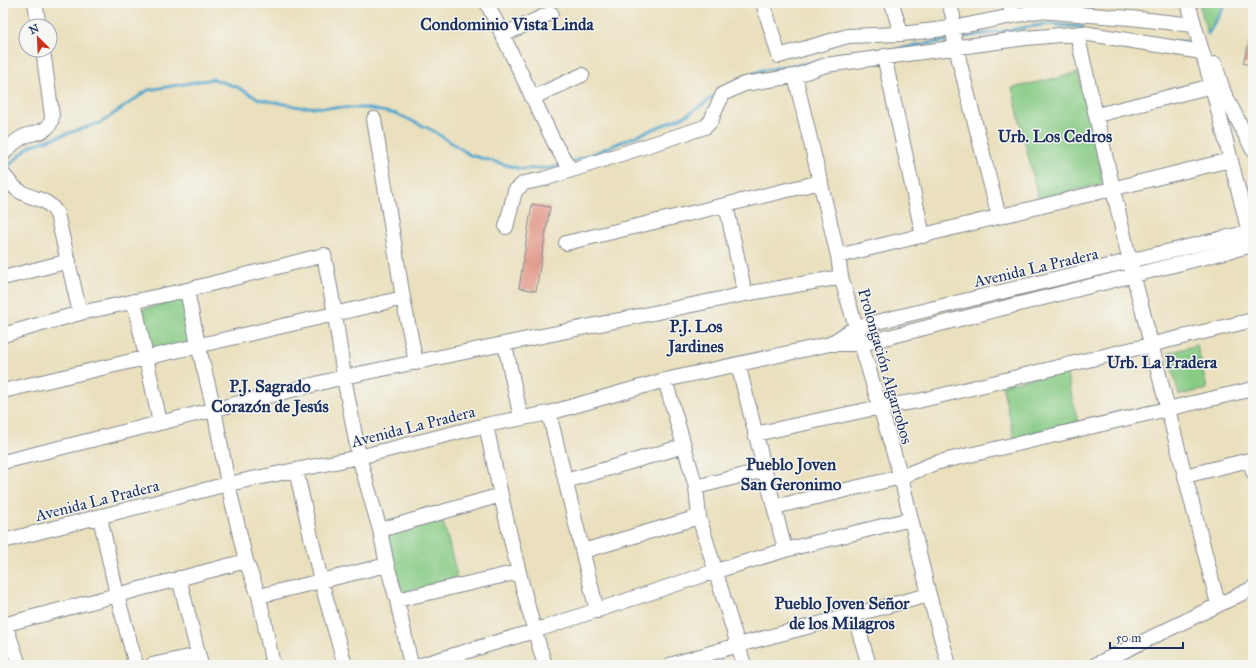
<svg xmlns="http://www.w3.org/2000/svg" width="1256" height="668" viewBox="0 0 1256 668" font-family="'IM FELL Great Primer',serif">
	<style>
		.green { fill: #87cb85; stroke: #517d72 }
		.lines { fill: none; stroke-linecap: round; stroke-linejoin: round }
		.stream { stroke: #4fa5cb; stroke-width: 3 }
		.building { fill: #e29d90 }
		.minor-casing { stroke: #82888e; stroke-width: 16 }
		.minor { stroke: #fff; stroke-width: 14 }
		.labels { text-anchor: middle; stroke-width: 3; stroke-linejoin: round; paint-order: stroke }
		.street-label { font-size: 16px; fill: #1b2f5e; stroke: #f6f6f2 }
		.neighbourhood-label { font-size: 17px; font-weight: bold; fill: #1b2f5e; stroke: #f6f6f2 }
	</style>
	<rect width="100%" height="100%" fill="#f6f6f2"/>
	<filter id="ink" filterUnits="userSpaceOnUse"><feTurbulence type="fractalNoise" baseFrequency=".025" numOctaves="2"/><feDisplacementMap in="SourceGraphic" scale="8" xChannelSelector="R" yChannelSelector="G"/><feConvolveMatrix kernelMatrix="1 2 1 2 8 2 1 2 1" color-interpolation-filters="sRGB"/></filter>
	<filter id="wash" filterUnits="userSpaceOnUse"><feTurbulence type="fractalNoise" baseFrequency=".012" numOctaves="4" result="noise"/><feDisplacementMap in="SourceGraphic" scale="16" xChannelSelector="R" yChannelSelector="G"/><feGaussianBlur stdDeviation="0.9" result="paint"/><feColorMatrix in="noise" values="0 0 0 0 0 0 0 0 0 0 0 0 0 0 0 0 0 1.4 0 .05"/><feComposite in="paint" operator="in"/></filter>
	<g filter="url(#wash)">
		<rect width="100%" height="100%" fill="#eae0bd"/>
		<path class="green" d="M 1199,3 L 1224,3 L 1207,33 Z
			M 1078,73 L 1104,184 L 1038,198 L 1012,88 Z
			M 182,299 L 194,344 L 151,354 L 141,310 Z
			M 1197,345 L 1207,389 L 1179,395 L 1168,353 Z
			M 1066,370 L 1079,427 L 1015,442 L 1002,385 Z
			M 439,521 L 444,524 L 457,575 L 454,579 L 404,592 L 401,589 L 387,537 L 390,532 Z"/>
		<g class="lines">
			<path class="stream" d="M 1208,34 L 1227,3
				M 958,38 L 1048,24 L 1083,27
				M 1177,41 L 1195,42
				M 896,49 L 950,40
				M 745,77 L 763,70 L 816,62
				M 570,163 L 685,116 L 702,105 L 717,94
				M 4,170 L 30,146 L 102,122 L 148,90 L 213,79 L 237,87 L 259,99 L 300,107 L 365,108 L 397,114 L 432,130 L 470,155 L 521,169 L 551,168 L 563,165"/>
		</g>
		<g id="blocks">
			<path class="building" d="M 1251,36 L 1253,37 L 1253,66 L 1243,63 Z
				M 532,204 L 550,207 L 536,291 L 519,288 Z"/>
		</g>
	</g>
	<g filter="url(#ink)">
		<use href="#blocks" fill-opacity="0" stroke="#82888e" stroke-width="1"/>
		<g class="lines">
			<g class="minor-casing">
				<path id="minor" d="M 35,3 L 39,26
					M 487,3 L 556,146 L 570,169
					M 763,3 L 779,56 L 848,36 L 901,34 L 952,28 L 1038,11 L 1130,18 L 1194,25
					M 892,3 L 901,34
					M 949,3 L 953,16 L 952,28 L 959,60 L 999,217
					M 1009,3 L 1013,15
					M 1188,3 L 1212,86 L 1251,240
					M 1077,34 L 1130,262 L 1218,604
					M 503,35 L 551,13
					M 884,56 L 923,236
					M 1215,64 L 1224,93 L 1253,150
					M 795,76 L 838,256 L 841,277 L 901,477 L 929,595 L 949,665
					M 532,98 L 582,75
					M 1097,115 L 1212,86
					M 374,119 L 403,298 L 416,363
					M 3,154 C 9,147 16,140 25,136 C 37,131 51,133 52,116 L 43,50
					M 3,174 C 7,179 12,186 18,190 C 33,201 47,196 57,214 L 80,313
					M 726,205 L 745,294
					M 506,227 L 515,191 L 524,183 L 544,179 L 705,127 L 711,121 L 714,113 L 723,94 L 744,84 L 795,76 L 826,65 L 1026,38 L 1083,33 L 1202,52
					M 566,243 L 821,182
					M 838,256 L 1230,160
					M 3,278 L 69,261
					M 187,290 L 198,345 L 214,409 L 228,484 L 246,561 L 259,596 L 273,665
					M 134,301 L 160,423
					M 3,335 L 80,313 L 187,290 L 324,255 L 335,314 L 344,377 L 359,457 L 380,530 L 387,565 L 397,600 L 411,665
					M 830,344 L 856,327 L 1253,231
					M 505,345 L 521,418
					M 738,364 L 785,550
					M 665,380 L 696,487 L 699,517 L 744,665
					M 3,391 L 403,298
					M 549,413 L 597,611
					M 486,425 C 503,506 520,586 545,665
					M 755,434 L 880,407 L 918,401 L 1253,320
					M 1250,460 L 1253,472
					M 3,462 L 344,377 L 745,294 L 841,277
					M 296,470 L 321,581 L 345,665
					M 1185,476 L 1253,459
					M 566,481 L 684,446
					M 696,487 L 764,470
					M 774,507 L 901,477 L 935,463 L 1253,389
					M 100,517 L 117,595 L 136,665
					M 380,530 L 501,495
					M 3,541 L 228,484 L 359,457 L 486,425 L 549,413 L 665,380 L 830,344 L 861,344 L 1253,245
					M 583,551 L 699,517
					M 179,578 L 201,665
					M 259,596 L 387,565
					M 397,600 L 518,572
					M 854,615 L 869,665
					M 5,624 L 17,659 L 15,665
					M 3,625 L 246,561
					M 152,665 L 198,655
					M 421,665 L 534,631 L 716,571 L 785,550 L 911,519
					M 670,665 L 738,645 L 929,595
					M 1095,665 L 1253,588"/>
			</g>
			<use href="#minor" class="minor"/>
		</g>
	</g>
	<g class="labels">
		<g class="street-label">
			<text transform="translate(1036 267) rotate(-13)" y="6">Avenida La Pradera</text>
			<text transform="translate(886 366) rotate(74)" y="6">Prolongación Algarrobos</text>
			<text transform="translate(413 426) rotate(-14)" y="6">Avenida La Pradera</text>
			<text transform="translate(97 500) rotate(-14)" y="6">Avenida La Pradera</text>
		</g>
		<g class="neighbourhood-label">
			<text x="507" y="30">Condominio Vista Linda</text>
			<text x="1055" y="142">Urb. Los Cedros</text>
			<text x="696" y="332">P.J. Los<tspan x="696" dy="20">Jardines</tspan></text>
			<text x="1162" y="368">Urb. La Pradera</text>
			<text x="270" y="392">P.J. Sagrado<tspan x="270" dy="20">Corazón de Jesús</tspan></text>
			<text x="791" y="470">Pueblo Joven<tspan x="791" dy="20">San Geronimo</tspan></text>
			<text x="842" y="609">Pueblo Joven Señor<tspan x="842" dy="20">de los Milagros</tspan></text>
		</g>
	</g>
	<rect width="1256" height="668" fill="none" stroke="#f6f6f2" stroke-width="16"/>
	<g transform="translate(38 38) rotate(336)"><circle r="19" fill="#f6f6f2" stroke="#9ea6b7"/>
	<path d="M0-3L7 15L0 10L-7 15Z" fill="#c8321e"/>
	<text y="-6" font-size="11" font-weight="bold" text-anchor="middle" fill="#1b2f5e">N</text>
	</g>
	<path d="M1110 642v6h73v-6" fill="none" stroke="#1b2f5e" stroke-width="2"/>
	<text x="1116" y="642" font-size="12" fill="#1b2f5e" stroke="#f6f6f2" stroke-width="3" paint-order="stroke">50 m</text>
</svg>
